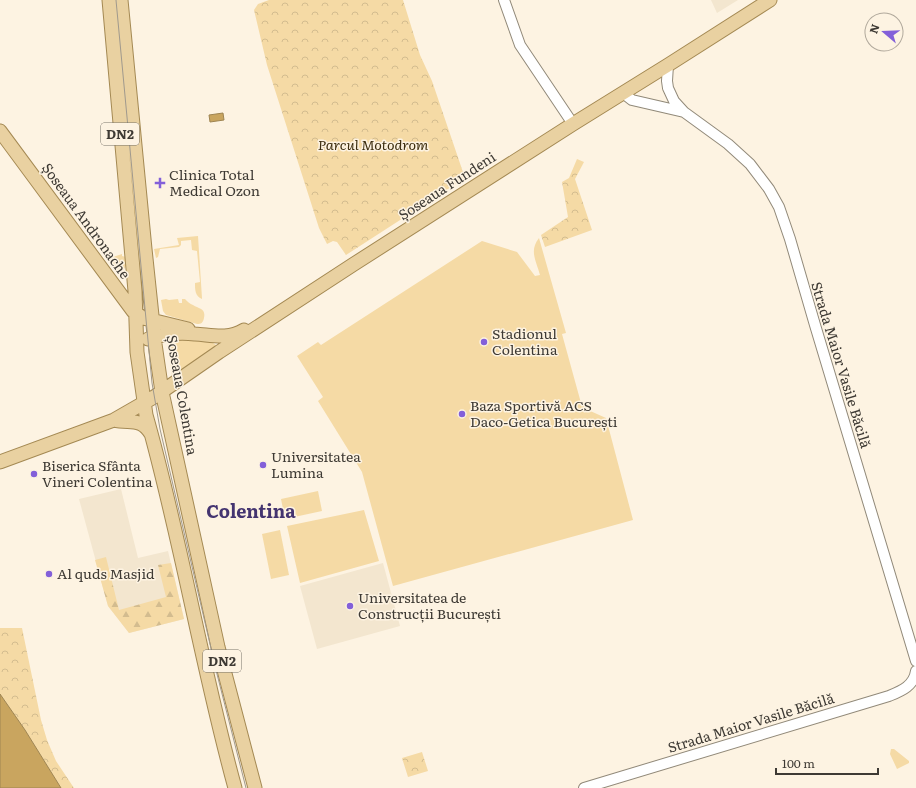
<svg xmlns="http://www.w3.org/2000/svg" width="916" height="788" viewBox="0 0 916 788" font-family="Literata,serif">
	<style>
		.built { fill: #f3e6cf }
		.grass { fill: #f5daa5 }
		.forest { fill: url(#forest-firs) }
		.park { fill: url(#park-crowns) }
		.water { fill: #c9a55f; stroke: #9f8552 }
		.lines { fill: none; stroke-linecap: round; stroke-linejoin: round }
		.minor-casing { stroke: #918979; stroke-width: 12 }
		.major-casing { stroke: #a48953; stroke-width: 15 }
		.minor { stroke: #fff; stroke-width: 10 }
		.major { stroke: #e9d1a1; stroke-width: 13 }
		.tram { stroke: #a0998d; stroke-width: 1 }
		.poi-dot { fill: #835fd9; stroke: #fdf3e2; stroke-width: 1.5 }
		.labels { text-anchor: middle; stroke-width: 3; stroke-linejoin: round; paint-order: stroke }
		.shield { fill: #fdf3e2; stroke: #777268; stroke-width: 1 }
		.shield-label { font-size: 13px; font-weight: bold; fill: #3e3a34 }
		.park-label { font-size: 14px; font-style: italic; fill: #3c2d0e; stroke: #fdf3e2 }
		.poi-label { font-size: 14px; fill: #3e3a34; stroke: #fdf3e2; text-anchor: start }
		.street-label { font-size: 14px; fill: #3e3a34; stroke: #fdf3e2 }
		.district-label { font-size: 18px; font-weight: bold; fill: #443470; stroke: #fdf3e2 }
	</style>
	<defs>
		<pattern id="forest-firs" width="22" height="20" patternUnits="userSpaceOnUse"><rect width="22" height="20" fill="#f5daa5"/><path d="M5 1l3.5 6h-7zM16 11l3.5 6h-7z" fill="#d3bc8f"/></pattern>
		<pattern id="park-crowns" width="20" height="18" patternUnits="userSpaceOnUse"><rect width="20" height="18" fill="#f5daa5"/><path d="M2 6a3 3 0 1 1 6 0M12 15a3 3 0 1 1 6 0" fill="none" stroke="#d3bc8f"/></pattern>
	</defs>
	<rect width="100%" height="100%" fill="#fdf3e2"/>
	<path class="built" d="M 711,0 L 738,0 L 717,13 Z
		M 121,489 L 138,558 L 168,551 L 184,619 L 129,633 L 108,606 L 79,499 Z
		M 383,563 L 400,626 L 317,649 L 300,586 Z"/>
	<path class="grass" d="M 198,236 L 202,298 L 202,299 C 195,296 195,290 195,283 L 200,282 L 197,251 L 192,250 L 191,240 L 181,241 L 181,245 L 179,247 L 160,249 L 158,257 L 156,258 L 154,249 L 179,245 L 177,238 Z
		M 539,238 L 566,333 L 562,334 L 581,403 L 586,402 L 588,410 L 606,418 L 633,520 L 393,586 L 362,472 L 318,401 L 323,397 L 297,356 L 318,342 L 321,345 L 482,241 L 517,252 L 535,276 L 540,275 C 536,260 529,251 539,238 Z
		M 122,254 L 122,256 L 126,257 C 126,264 127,270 119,272 L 113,268 L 110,262 L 113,257 Z
		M 166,299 L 169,300 L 178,299 L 179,303 L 182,303 L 182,299 L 185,299 C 187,301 190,304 193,305 C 199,309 206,308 204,318 C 203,323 201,324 197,324 L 166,315 L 163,311 L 161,300 Z
		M 187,337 L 213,343 L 216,345 L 216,348 L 172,376 L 168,339 Z
		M 318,491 L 322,511 L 285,519 L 281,499 Z
		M 364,510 L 379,561 L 300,583 L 287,526 Z
		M 280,530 L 289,575 L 271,579 L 262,534 Z
		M 891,749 L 894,749 L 909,761 L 909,763 L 897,769 L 890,754 Z"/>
	<path class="forest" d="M 106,557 L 119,610 L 166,597 L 158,565 L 171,563 L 184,619 L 129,633 L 108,606 L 95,560 Z"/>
	<path class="park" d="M 269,0 L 403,0 L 420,55 L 432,81 L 465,178 L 346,255 L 337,242 L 333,241 L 327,244 L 319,228 L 267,65 L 254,10 L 258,4 Z
		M 577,159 L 584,162 L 575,179 L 592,230 L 545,247 L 541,235 L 568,217 L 562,182 L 569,178 Z
		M 0,628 L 22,628 L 41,720 L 47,740 L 56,761 L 74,788 L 61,788 L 25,730 L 0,694 Z
		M 422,752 L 428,771 L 408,777 L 402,758 Z"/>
	<path class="water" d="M 223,113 L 224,120 L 210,122 L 209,115 Z
		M 0,694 L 25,730 L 61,788 L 0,788 Z"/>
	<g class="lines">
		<g class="minor-casing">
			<path id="minor" d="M 504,0 L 520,45 L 573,124
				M 668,65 L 667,81 L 668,88 L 674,101 L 684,112 L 728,144 L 750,164 L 769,189 L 779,207 L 790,239 L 815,325 L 916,661
				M 623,93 L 632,100 L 684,112
				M 584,788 L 889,696 C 901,691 914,686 916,671"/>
		</g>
		<g class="major-casing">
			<path id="major" d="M 109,0 L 135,291 L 137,352 L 146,415 C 181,538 201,665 235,788
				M 121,0 L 145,249 L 155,344 L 162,392 L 218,647 L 255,788
				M 0,131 L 133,311 L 143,318 L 188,329
				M 148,339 C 163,334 179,332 195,334 C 212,335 227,340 244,330
				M 114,420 C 130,424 141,417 151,434
				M 0,462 L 114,420 L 154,397 L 219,352 L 354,264 L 573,124 L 668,65 L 770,0"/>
		</g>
		<use href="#minor" class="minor"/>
		<use href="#major" class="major"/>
		<path class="tram" d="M 116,0 L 152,383 L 160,429 L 217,674 L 246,788"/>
	</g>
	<g class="poi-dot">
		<path d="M158 177h4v4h4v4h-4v4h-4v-4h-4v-4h4z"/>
		<circle cx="484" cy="342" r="4"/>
		<circle cx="462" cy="414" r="4"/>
		<circle cx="263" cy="465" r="4"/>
		<circle cx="34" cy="474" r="4"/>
		<circle cx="49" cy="574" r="4"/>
		<circle cx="350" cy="606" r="4"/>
	</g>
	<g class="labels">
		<g class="shield">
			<rect x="101" y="123" width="38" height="22" rx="3"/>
			<rect x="203" y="650" width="38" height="22" rx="3"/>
		</g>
		<g class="shield-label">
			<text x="120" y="139">DN2</text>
			<text x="222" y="666">DN2</text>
		</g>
		<g class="park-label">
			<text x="373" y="150">Parcul Motodrom</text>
		</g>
		<g class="poi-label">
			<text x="169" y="180">Clinica Total<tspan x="169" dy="16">Medical Ozon</tspan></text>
			<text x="492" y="339">Stadionul<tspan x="492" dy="16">Colentina</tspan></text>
			<text x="470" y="411">Baza Sportivă ACS<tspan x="470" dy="16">Daco-Getica București</tspan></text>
			<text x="271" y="462">Universitatea<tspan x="271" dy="16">Lumina</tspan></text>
			<text x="42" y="471">Biserica Sfânta<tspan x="42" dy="16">Vineri Colentina</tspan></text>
			<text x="57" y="579">Al quds Masjid</text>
			<text x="358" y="603">Universitatea de<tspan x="358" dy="16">Construcții București</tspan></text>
		</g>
		<g class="street-label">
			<text transform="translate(447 186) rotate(-33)" y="5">Șoseaua Fundeni</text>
			<text transform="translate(86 221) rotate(54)" y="5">Șoseaua Andronache</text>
			<text transform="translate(841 365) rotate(73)" y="5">Strada Maior Vasile Băcilă</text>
			<text transform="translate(182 395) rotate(80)" y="5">Șoseaua Colentina</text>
			<text transform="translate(751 723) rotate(-17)" y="5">Strada Maior Vasile Băcilă</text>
		</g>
		<g class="district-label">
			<text x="251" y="518">Colentina</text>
		</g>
	</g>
	<g transform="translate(884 32) rotate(289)"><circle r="19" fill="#fdf3e2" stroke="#b1a99c"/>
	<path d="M0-3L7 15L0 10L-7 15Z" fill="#835fd9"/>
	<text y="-6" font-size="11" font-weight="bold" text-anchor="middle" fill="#3e3a34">N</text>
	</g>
	<path d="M776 768v6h102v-6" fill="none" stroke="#3e3a34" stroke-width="2"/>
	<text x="782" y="768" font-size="12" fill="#3e3a34" stroke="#fdf3e2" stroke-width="3" paint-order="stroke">100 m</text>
</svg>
